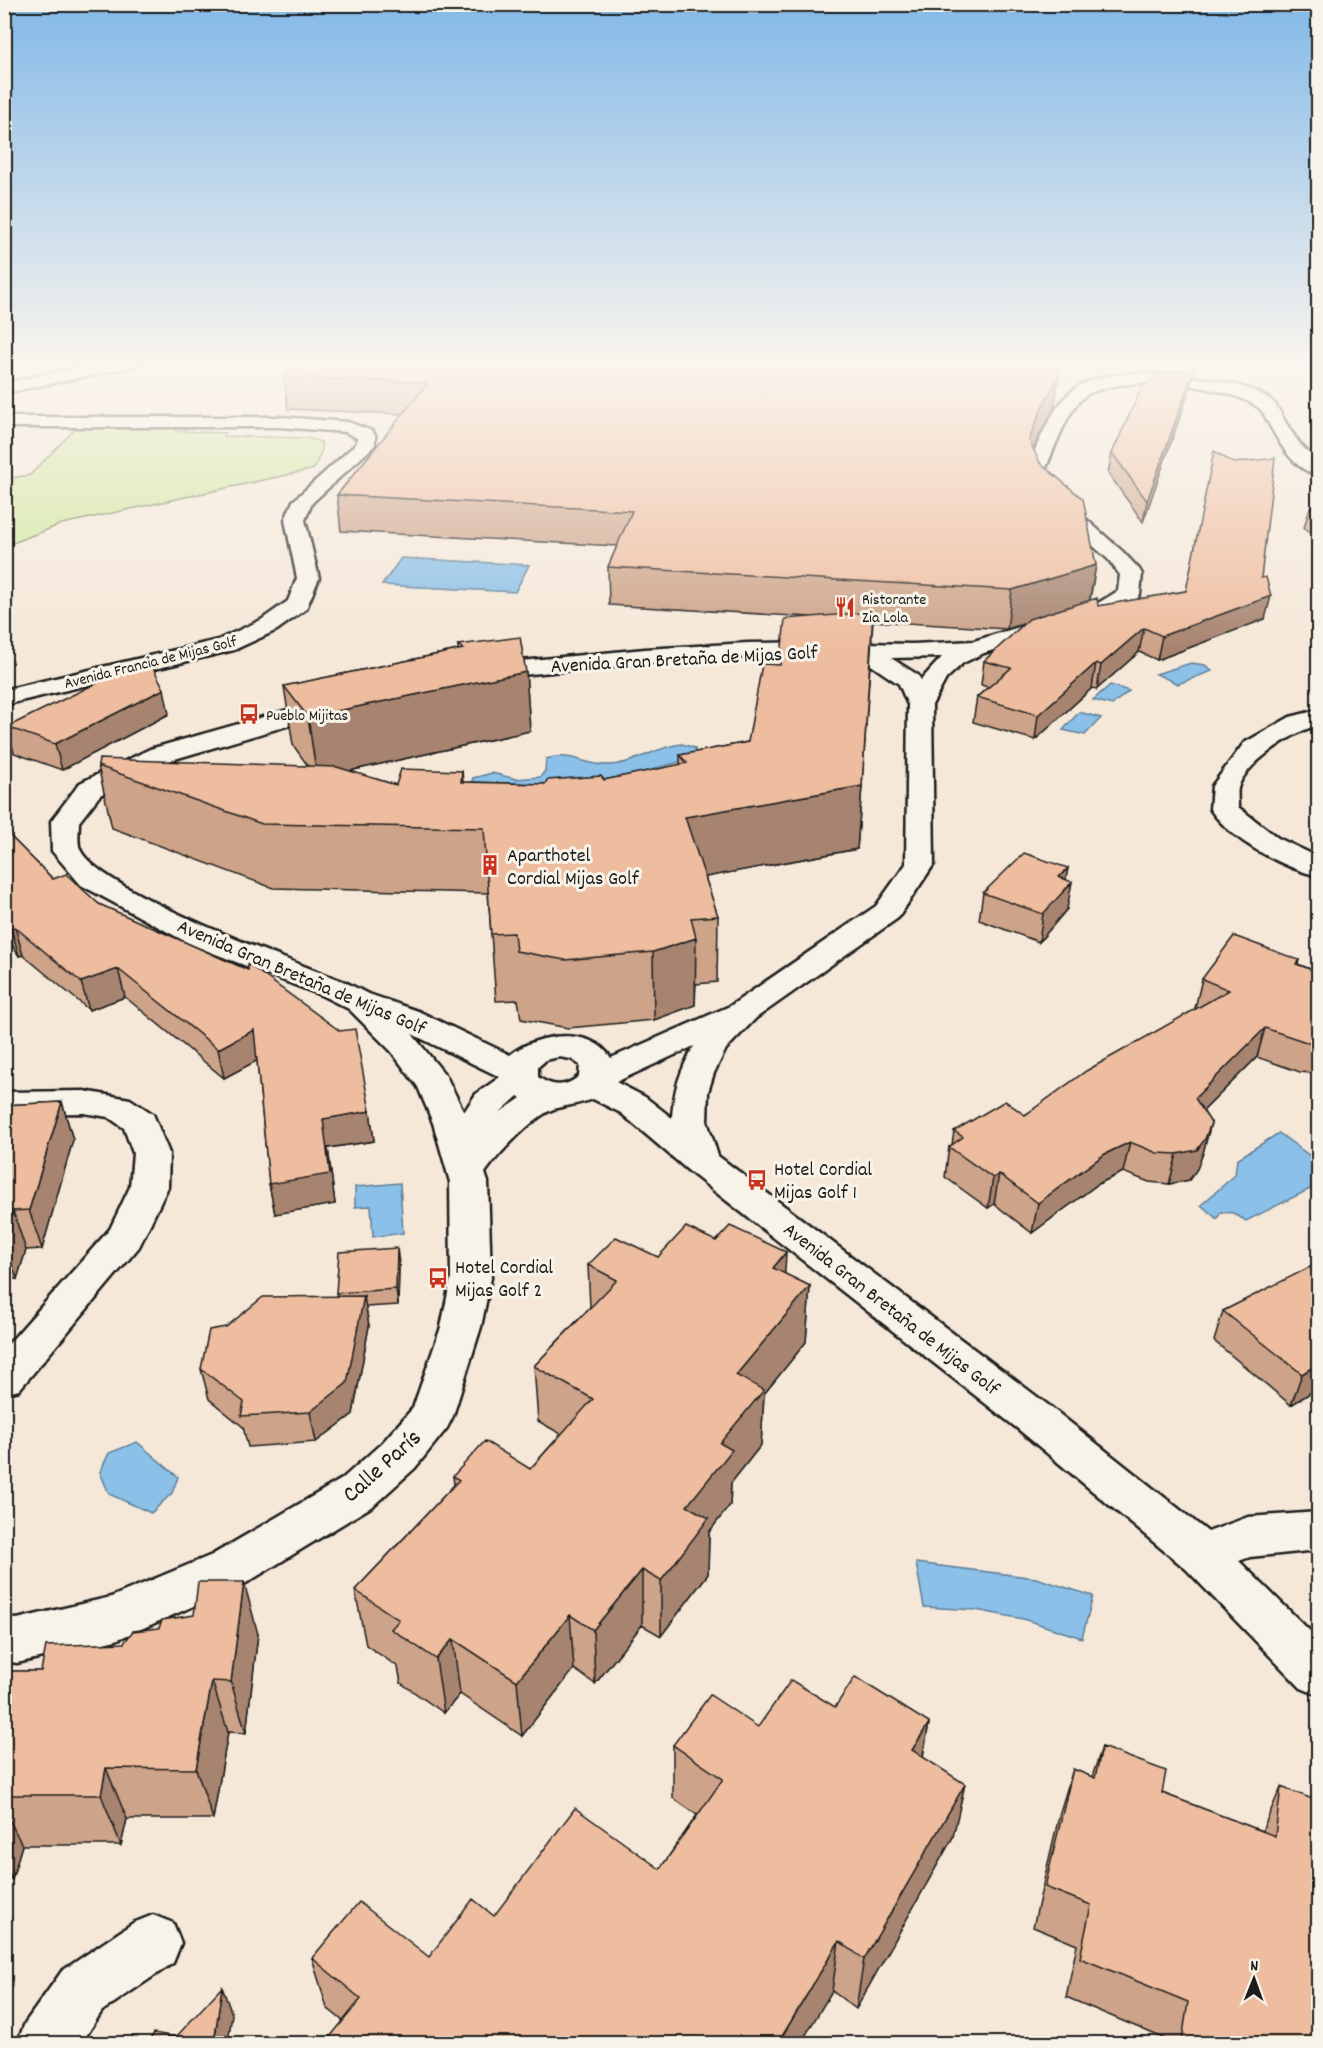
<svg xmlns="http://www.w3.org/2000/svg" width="1323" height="2048" viewBox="0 0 1323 2048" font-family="Dekko,sans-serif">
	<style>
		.green { fill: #cfe69b; stroke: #76815c; stroke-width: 1.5 }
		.water { fill: #8bc0e8; stroke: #5f7e96; stroke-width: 1.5 }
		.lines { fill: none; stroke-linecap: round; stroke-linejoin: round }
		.street-casing { stroke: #1c1c1c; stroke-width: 5 }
		.street { fill: #f7f3e8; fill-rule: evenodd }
		.wall { fill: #cda389; stroke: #1c1c1c; stroke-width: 1.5 }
		.shaded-wall { fill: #a7846f; stroke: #1c1c1c; stroke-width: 1.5 }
		.building { fill: #eebd9f; stroke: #1c1c1c; stroke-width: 1.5 }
		.labels { text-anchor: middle; stroke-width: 6; stroke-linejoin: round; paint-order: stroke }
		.far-poi-label { font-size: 16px; fill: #1c1c1c; stroke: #f7f3e8; text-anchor: start }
		.far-street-label { font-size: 16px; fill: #1c1c1c; stroke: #f7f3e8 }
		.street-label { font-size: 20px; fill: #1c1c1c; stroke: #f7f3e8 }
		.poi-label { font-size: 20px; fill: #1c1c1c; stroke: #f7f3e8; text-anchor: start }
		.near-street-label { font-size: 24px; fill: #1c1c1c; stroke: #f7f3e8 }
	</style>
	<rect width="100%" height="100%" fill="#f5e8d9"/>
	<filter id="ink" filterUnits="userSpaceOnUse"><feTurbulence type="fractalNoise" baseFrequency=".0167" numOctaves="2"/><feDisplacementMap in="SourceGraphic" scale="12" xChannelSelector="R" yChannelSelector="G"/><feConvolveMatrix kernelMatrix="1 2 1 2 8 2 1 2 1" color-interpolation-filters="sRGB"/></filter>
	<g filter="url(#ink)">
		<path class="green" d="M 77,427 L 177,427 L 176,431 L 225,433 L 223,436 L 308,438 L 321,442 L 322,450 L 314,469 L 62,524 L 5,546 L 5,479 L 30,475 Z"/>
		<path class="water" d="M 401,558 L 529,565 L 515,592 L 382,585 Z
			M 1191,663 L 1205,665 L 1212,671 L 1178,684 L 1156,674 Z
			M 1110,685 L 1129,691 L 1112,705 L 1093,700 Z
			M 1079,712 L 1101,718 L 1085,735 L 1063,730 Z
			M 682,744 L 695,748 L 696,756 C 689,762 666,764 654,769 L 646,784 L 469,788 L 473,778 L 492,773 L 516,779 L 540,777 L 545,771 L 546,759 C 572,752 582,764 605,765 C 633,766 656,746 682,744 Z
			M 1279,1133 L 1318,1162 L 1318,1185 L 1246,1221 L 1233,1213 L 1221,1212 L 1217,1219 L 1201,1205 L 1235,1175 L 1237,1159 Z
			M 400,1183 L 403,1233 L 373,1237 L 371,1206 L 355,1207 L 355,1187 Z
			M 137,1442 L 178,1477 L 172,1493 L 151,1513 L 109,1494 L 100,1472 L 109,1453 Z
			M 916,1563 L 1036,1578 L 1093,1596 L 1082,1638 L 1023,1619 L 976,1610 L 924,1607 Z"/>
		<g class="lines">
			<g class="street-casing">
				<path id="street" d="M 106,362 L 140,362 L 132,367 L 4,393 L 4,383 Z
					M 1140,373 C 1171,374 1252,380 1274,403 C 1279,409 1282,417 1286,423 C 1295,438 1304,451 1318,461 L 1318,475 C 1294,470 1280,444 1269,424 C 1266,419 1264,412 1259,408 C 1227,383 1120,373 1085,396 C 1068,408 1052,454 1044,473 L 1052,489 L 1122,551 L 1139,569 L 1142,574 L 1140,594 L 1137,599 L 1116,612 L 984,653 L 963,663 L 946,679 L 932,705 L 934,864 L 898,918 L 756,1018 L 726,1049 L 714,1073 L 708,1092 L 707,1121 L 718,1156 L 1048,1405 L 1208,1532 L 1248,1517 L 1318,1512 L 1318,1550 L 1250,1557 L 1239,1561 L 1318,1639 L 1318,1695 L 1301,1688 L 1186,1569 L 1018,1429 L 690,1172 L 621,1113 L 593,1099 C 580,1104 569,1105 557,1108 C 537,1112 496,1156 485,1173 L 488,1182 L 491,1278 L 481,1327 L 453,1416 L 447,1428 L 415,1468 L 374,1505 L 246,1583 L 116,1640 L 17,1663 L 4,1661 L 4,1617 L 17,1619 L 111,1597 L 212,1555 L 342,1479 L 383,1442 L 413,1408 L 441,1327 L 451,1278 L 450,1182 L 433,1123 L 418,1087 L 391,1051 L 349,1009 L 323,996 L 190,944 L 81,885 L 52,851 L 51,821 L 80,783 L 150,749 L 323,700 L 332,698 L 341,700 L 344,705 L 341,710 L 168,761 L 100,795 L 79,822 C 79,829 77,842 80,849 C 96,890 299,964 345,982 L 366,993 L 418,1011 L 510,1055 C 535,1034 590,1025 611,1058 L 730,1006 L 876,906 L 906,864 L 908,705 L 899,684 L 871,665 L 845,657 L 832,656 L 748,657 L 645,663 L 521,675 L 483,682 L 474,680 L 471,675 L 474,670 L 521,661 L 645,649 L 748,643 L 832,642 L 856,645 L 864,643 L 913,644 L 974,641 L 1100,602 L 1118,591 L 1120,575 L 1108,559 L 1037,496 L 1026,473 C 1035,450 1052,406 1072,391 C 1090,376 1118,375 1140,373 ZM 942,657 L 921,680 L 918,675 L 891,658 ZM 412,1034 L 500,1077 L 476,1094 L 464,1112 L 446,1076 ZM 694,1046 C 680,1072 674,1088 672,1118 L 645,1097 L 616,1082 ZM 559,1057 L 571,1059 L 580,1065 L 579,1076 C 565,1088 552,1087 538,1077 L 538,1067 L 546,1060 ZM 518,1096 L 521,1098 L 499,1113 Z
					M 4,417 L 279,417 L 348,422 L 372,431 L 375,435 L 375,445 L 312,503 L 305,520 L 319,578 L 306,609 L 277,630 L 234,650 L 4,705 L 4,690 L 218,640 L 261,620 L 288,601 L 297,578 L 285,520 L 293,501 L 357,443 L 357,438 L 345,432 L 279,427 L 4,427 Z
					M 1318,710 L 1318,725 C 1295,731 1245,763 1238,788 C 1237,793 1238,801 1238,807 L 1278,838 L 1318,857 L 1318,876 C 1282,867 1232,841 1210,809 L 1212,786 L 1244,743 L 1290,717 Z
					M 84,1091 L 130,1099 L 153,1114 L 169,1153 L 168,1187 L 139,1247 L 19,1390 L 4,1394 L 4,1349 L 110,1229 L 130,1187 L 133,1153 L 124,1128 L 108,1117 L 84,1113 L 4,1114 L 4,1092 Z
					M 153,1915 L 173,1923 L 181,1943 L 173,1963 L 102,2011 L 81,2044 L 17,2044 L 25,2023 L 62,1971 L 133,1923 Z"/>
			</g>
			<use href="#street" class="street"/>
		</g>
		<path class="wall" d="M 1059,376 L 1054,408 L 1037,440 L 1033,450 L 1096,565 L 1090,600 L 1098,606 L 1261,578 L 1265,619 L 1157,660 L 1139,652 L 1097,689 L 1092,688 L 1035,740 L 973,722 L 977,697 L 988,687 L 981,685 L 984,661 L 1025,623 L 1007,629 L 873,621 L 862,786 L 857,849 L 705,877 L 718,916 L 717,982 L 696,984 L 695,1005 L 654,1020 L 568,1028 L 521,1019 L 518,1000 L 496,1001 L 488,893 L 273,888 L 112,828 L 98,766 L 308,766 L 293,745 L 284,686 L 458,650 L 458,645 L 526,672 L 530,731 L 349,771 L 396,785 L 462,771 L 463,782 L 545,784 L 604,780 L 680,765 L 680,755 L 748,742 L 780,665 L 811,617 L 609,605 L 608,567 L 617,546 L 341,531 L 337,495 L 403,414 L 288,409 L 284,377 Z
			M 1190,388 L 1143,522 L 1108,473 L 1112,453 Z
			M 1310,507 L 1318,508 L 1318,537 L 1304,528 Z
			M 169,714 L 62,770 L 14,753 L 7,727 Z
			M 4,830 L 53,879 L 99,904 L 370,1111 L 374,1141 L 328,1148 L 335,1204 L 275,1214 L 269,1184 L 257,1060 L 224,1078 L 125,997 L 89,1010 L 23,955 L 19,956 L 13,947 L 4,950 Z
			M 1066,880 L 1067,909 L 1039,942 L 979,920 L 983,893 Z
			M 1299,960 L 1298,964 L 1318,972 L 1318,1074 L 1300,1072 L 1257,1057 L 1203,1111 L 1211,1123 L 1203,1153 L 1197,1169 L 1189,1180 L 1169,1184 L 1149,1182 L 1123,1172 L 1098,1184 L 1032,1233 L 994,1204 L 988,1208 L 945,1177 L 949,1147 L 952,1145 L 954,1131 L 1025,1115 L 1197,1008 L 1195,1008 L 1202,979 Z
			M 62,1102 L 73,1140 L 42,1249 L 26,1250 L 17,1279 L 4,1279 L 4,1105 Z
			M 658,1257 L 785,1274 L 810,1286 L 806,1342 L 764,1394 L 761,1445 L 731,1483 L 730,1505 L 709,1532 L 708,1574 L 661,1636 L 642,1625 L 595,1684 L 574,1669 L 522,1736 L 460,1694 L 444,1713 L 401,1683 L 398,1667 L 366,1645 L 355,1590 L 454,1485 L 453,1476 L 530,1469 L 561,1434 L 538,1421 L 534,1366 L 590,1307 L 588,1265 Z
			M 399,1264 L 398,1305 L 366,1307 L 369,1326 L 353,1414 L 316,1442 L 248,1447 L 243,1427 L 209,1399 L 201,1369 L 226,1327 L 337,1296 L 336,1293 Z
			M 1318,1265 L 1318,1388 L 1291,1405 L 1214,1341 L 1223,1311 Z
			M 258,1634 L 246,1733 L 228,1732 L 213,1819 L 127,1819 L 121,1845 L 22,1845 L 12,1879 L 4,1880 L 4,1671 L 41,1671 L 124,1643 Z
			M 835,1707 L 929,1723 L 923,1757 L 953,1837 L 856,2009 L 832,1991 L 343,2021 L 327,2008 L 312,1958 L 429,1957 L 494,1916 L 660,1869 L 697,1815 L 673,1798 L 673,1745 L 758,1727 Z
			M 1102,1747 L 1162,1793 L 1262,1831 L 1281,1787 L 1318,2043 L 1169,2043 L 1170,2041 L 1066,1997 L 1077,1945 L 1033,1927 L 1060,1812 L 1073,1769 L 1092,1777 Z"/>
		<path class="shaded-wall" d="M 1194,369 L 1190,388 L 1143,522 L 1147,501 Z
			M 1059,376 L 1054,408 L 1037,440 L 1024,474 L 1029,440 L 1042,407 Z
			M 1096,565 L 1089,603 L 1007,629 L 1012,590 Z
			M 1271,596 L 1265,619 L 1157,660 L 1162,636 Z
			M 1144,628 L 1139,652 L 1097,689 L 1101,665 Z
			M 1096,663 L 1092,688 L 1035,740 L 1038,715 Z
			M 526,672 L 530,731 L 317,778 L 308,717 Z
			M 164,689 L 169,714 L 62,770 L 55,744 Z
			M 862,786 L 857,849 L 684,881 L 685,817 Z
			M 1068,868 L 1064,891 L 1072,882 L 1067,909 L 1039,942 L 1043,914 L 1059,877 Z
			M 5,919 L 13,947 L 4,950 Z
			M 15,927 L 23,955 L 19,956 L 11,928 Z
			M 696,938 L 695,1005 L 654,1020 L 653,952 Z
			M 118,969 L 125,997 L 89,1010 L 81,982 Z
			M 1265,1028 L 1257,1057 L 1187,1127 L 1195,1098 Z
			M 254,1030 L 260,1059 L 224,1078 L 218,1049 Z
			M 62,1102 L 73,1140 L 42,1249 L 29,1210 Z
			M 370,1111 L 374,1141 L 328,1148 L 335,1204 L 275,1214 L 269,1184 L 323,1119 Z
			M 1211,1123 L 1203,1153 L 1197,1169 L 1189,1180 L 1169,1184 L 1177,1154 Z
			M 1130,1142 L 1123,1172 L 1098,1184 L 1032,1233 L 1038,1203 L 1105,1154 Z
			M 999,1174 L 994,1204 L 988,1208 L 993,1178 Z
			M 13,1211 L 26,1250 L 17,1279 L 4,1243 L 4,1236 Z
			M 397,1248 L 399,1264 L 398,1305 L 396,1289 Z
			M 786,1252 L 783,1307 L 773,1268 Z
			M 810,1286 L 806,1342 L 764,1394 L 761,1445 L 731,1483 L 730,1505 L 709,1532 L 708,1574 L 661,1636 L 661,1581 L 687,1506 L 720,1443 L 736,1375 Z
			M 364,1296 L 369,1326 L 353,1414 L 316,1442 L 310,1412 Z
			M 1318,1364 L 1318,1388 L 1291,1405 L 1302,1374 Z
			M 642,1570 L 642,1625 L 595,1684 L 593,1630 Z
			M 244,1582 L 258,1634 L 246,1733 L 231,1682 Z
			M 570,1615 L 574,1669 L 522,1736 L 517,1681 Z
			M 453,1639 L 460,1694 L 444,1713 L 436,1659 Z
			M 212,1681 L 228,1732 L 213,1819 L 196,1769 Z
			M 929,1723 L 919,1776 L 912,1750 Z
			M 106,1768 L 127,1819 L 121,1845 L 101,1795 Z
			M 965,1784 L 953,1837 L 856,2009 L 864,1959 Z
			M 4,1809 L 22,1845 L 12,1879 L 4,1864 Z
			M 839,1941 L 832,1991 L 801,2043 L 778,2043 Z
			M 222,1987 L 232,2014 L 228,2043 L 214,2043 Z"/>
		<path class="building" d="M 299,362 L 1056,362 L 1059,376 L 1042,407 L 1029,440 L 1040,463 L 1083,499 L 1096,565 L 1012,590 L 608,567 L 632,511 L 337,495 L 428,383 L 284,377 Z
			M 1194,369 L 1147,501 L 1112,453 L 1142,387 L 1159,374 Z
			M 1214,451 L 1233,463 L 1275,458 L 1261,578 L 1266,577 L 1271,596 L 1162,636 L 1144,628 L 1101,665 L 1096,663 L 1038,715 L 977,697 L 1011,668 L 984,661 L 1029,619 L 1097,598 L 1098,606 L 1186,591 Z
			M 1310,507 L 1318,508 L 1318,512 Z
			M 873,612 L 862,786 L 685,817 L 718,916 L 691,918 L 696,938 L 653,952 L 565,960 L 516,951 L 514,933 L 491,934 L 484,828 L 262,824 L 98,766 L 99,759 L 337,767 L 396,785 L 401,769 L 462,771 L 461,782 L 545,784 L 547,780 L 601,776 L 604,780 L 687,763 L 680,755 L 748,742 L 762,664 L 780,665 L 785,619 Z
			M 520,637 L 526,672 L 308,717 L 284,686 L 463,649 L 458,645 Z
			M 148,658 L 164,689 L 55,744 L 7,727 Z
			M 4,830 L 53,879 L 66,874 L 99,904 L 248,970 L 248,964 L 340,1031 L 355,1029 L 370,1111 L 323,1119 L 330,1174 L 269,1184 L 254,1030 L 218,1049 L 118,969 L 81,982 L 15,927 L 11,928 L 4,919 Z
			M 1024,853 L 1068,868 L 1059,877 L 1072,882 L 1043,914 L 983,893 Z
			M 1234,936 L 1299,960 L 1296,964 L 1318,972 L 1318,1044 L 1309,1043 L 1265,1028 L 1195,1098 L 1211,1123 L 1205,1139 L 1197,1150 L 1177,1154 L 1157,1153 L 1130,1142 L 1105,1154 L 1038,1203 L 999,1174 L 993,1178 L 949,1147 L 963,1137 L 954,1131 L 1005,1101 L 1025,1115 L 1086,1071 L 1229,990 L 1202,979 Z
			M 62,1102 L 29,1210 L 13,1211 L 4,1236 L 4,1105 Z
			M 730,1226 L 786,1252 L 773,1268 L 810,1286 L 736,1375 L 764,1390 L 720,1443 L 732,1450 L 687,1506 L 709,1518 L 661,1581 L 642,1570 L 593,1630 L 570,1615 L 517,1681 L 453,1639 L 436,1659 L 391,1629 L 399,1620 L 355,1590 L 459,1480 L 453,1476 L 485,1441 L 530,1469 L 593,1399 L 534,1366 L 617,1280 L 588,1265 L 616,1237 L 658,1257 L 686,1227 L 716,1241 Z
			M 397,1248 L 396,1289 L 336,1293 L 339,1252 Z
			M 1314,1265 L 1318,1265 L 1318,1364 L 1302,1374 L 1223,1311 Z
			M 364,1296 L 347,1383 L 310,1412 L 241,1416 L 244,1402 L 201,1369 L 209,1330 L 226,1327 L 263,1297 Z
			M 198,1582 L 244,1582 L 231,1682 L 212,1681 L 196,1769 L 106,1768 L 101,1795 L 4,1795 L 4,1671 L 41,1671 L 46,1646 L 124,1643 L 133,1631 L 159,1628 L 162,1620 L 194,1615 Z
			M 855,1677 L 929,1723 L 912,1750 L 965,1784 L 864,1959 L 839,1941 L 778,2043 L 325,2043 L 361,1999 L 312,1958 L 359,1902 L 429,1957 L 473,1899 L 494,1916 L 575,1808 L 660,1869 L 723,1779 L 673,1745 L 710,1695 L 758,1727 L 791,1680 L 835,1707 Z
			M 1102,1747 L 1166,1771 L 1162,1793 L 1275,1836 L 1281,1787 L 1318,1801 L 1318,2043 L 1192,2043 L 1182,2040 L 1188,2002 L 1080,1958 L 1091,1905 L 1045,1887 L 1073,1769 L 1095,1778 Z
			M 222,1987 L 214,2043 L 148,2043 L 154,2033 L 176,2037 Z"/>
	</g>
	<linearGradient id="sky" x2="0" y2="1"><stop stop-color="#83b9e8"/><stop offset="0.56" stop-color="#faf5ee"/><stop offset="1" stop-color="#faf5ee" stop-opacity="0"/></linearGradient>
	<rect width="1323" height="649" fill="url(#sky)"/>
	<defs>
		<g id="restaurant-bare" transform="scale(1.62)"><path d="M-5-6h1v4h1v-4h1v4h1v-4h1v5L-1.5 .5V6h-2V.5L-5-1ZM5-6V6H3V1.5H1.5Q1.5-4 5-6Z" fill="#c8321e" stroke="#f7f3e8" stroke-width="2.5" paint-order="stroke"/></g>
		<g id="bus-bare" transform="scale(1.62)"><path d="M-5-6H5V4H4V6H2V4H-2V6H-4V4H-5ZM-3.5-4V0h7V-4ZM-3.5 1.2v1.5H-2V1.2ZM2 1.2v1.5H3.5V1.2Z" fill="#c8321e" stroke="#f7f3e8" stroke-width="2.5" paint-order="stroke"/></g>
		<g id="building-bare" transform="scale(1.62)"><path d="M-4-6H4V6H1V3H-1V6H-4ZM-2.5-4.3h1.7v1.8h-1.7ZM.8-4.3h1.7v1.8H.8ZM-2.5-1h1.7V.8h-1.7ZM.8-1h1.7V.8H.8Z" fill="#c8321e" stroke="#f7f3e8" stroke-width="2.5" paint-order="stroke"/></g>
	</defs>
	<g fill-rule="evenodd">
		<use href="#restaurant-bare" x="845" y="607"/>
		<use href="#bus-bare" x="249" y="714"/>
		<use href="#building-bare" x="490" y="865"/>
		<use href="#bus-bare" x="757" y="1180"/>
		<use href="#bus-bare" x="438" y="1278"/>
	</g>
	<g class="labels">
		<g class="far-poi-label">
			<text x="862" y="604">Ristorante<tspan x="862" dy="18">Zia Lola</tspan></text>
			<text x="266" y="720">Pueblo Mijitas</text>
		</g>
		<g class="far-street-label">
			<text transform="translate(150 661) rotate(-14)" y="6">Avenida Francia de Mijas Golf</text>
		</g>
		<g class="street-label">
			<text transform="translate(684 658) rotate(-3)" y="7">Avenida Gran Bretaña de Mijas Golf</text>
			<text transform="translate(302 976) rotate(23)" y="7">Avenida Gran Bretaña de Mijas Golf</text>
			<text transform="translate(892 1308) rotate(38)" y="7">Avenida Gran Bretaña de Mijas Golf</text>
		</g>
		<g class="poi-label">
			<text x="507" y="861">Aparthotel<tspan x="507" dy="23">Cordial Mijas Golf</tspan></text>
			<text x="774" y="1175">Hotel Cordial<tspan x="774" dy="23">Mijas Golf 1</tspan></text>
			<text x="455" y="1273">Hotel Cordial<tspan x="455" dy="23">Mijas Golf 2</tspan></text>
		</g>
		<g class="near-street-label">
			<text transform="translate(381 1465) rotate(-42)" y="8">Calle París</text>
		</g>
	</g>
	<rect width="1323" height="2048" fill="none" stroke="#f7f3e8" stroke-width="24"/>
	<rect x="12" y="12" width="1299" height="2024" fill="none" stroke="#1c1c1c" stroke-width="2" filter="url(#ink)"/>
	<g transform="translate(1254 1979) rotate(1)" stroke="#f7f3e8" stroke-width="4.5" paint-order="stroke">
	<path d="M0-4.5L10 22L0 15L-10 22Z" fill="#1c1c1c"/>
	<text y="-9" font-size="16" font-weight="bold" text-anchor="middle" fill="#1c1c1c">N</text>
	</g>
</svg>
